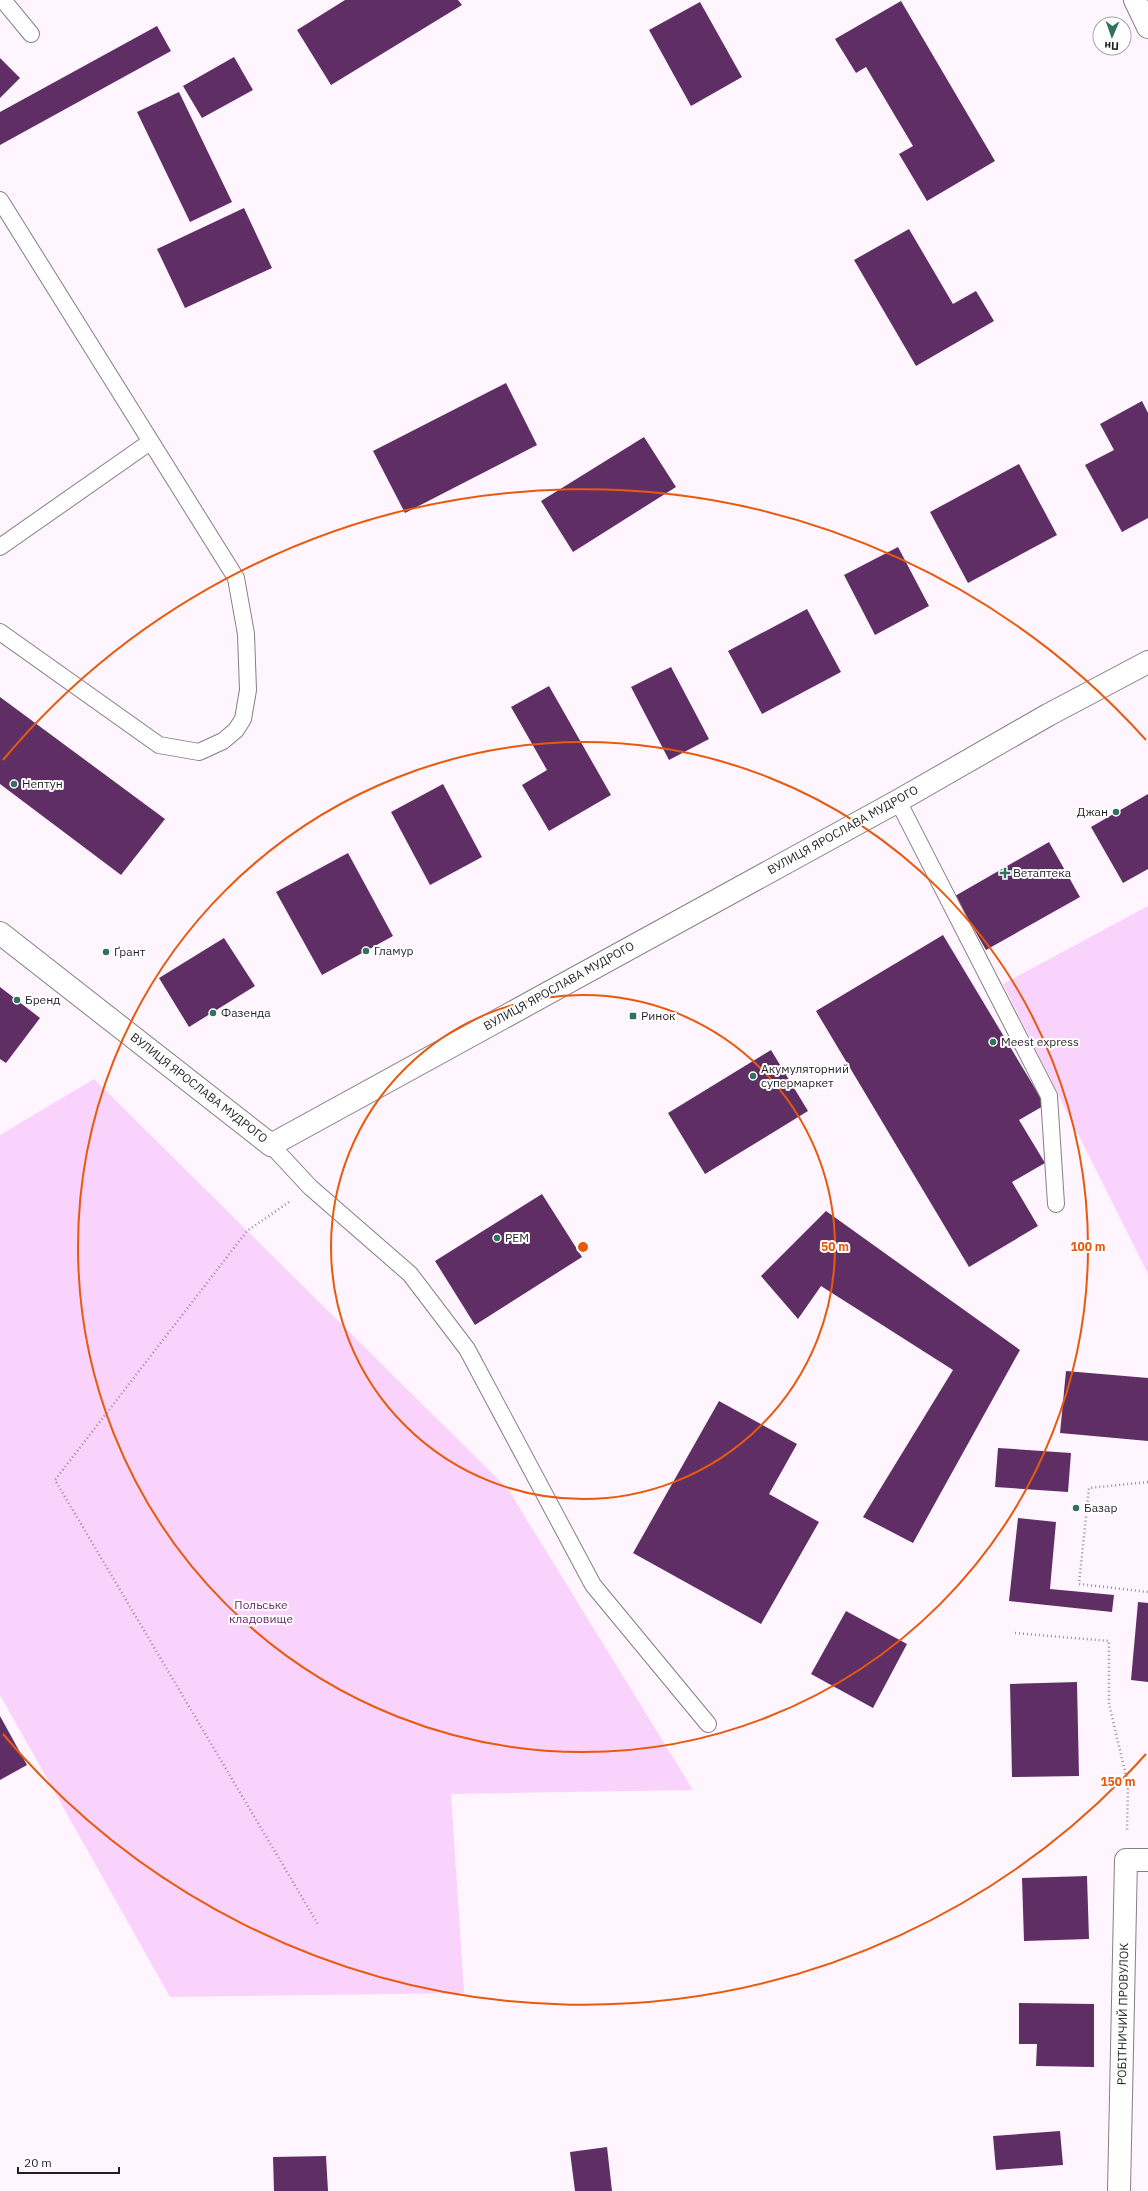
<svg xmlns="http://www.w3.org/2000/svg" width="1148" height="2191" viewBox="0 0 1148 2191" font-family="'IBM Plex Sans',sans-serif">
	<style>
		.green { fill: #fad3fd }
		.building { fill: #5f2e65 }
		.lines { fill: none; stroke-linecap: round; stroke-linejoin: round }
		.lane-casing { stroke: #867e86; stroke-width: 18 }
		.street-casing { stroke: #867e86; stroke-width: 24 }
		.secondary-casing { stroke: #867e86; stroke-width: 24 }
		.path { stroke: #948e94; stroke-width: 2.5; stroke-dasharray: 1 3; stroke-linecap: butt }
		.lane { stroke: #fff; stroke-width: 16 }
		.street { stroke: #fff; stroke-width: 22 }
		.secondary { stroke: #fff; stroke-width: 22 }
		.ring { fill: none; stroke: #e8590c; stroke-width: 2 }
		.poi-dot { fill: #317160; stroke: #fff; stroke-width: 1.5 }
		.labels { text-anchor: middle; stroke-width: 4; stroke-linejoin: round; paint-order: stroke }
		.poi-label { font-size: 12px; fill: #221f23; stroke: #fff; text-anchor: start }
		.street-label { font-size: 12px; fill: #221f23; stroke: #fff }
		.park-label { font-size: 12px; fill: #682670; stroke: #fff }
		.centre { fill: #e8590c; stroke: #fff; stroke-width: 2 }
		.ring-label { font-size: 12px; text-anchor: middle; font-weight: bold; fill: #e8590c; stroke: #fff; stroke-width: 4; stroke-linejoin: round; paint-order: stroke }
	</style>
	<rect width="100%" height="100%" fill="#fef5fe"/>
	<path class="green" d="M 1148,906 L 1148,1274 L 1003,984 Z
		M 94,1079 L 508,1489 L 693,1790 L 451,1794 L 464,1993 L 170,1997 L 0,1695 L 0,1135 Z"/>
	<path class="building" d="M 345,0 L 458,0 L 462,5 L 331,85 L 297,30 Z
		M 901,1 L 995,161 L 927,201 L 899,154 L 913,146 L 866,67 L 856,73 L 835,39 Z
		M 700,2 L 742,77 L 691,106 L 649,30 Z
		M 157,26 L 171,51 L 0,145 L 0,112 Z
		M 234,57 L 253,90 L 202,118 L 183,86 Z
		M 0,58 L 20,78 L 0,98 Z
		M 179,92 L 232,202 L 190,222 L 137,112 Z
		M 244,208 L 272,268 L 185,308 L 157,249 Z
		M 909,229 L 953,304 L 976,291 L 994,321 L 916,366 L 854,260 Z
		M 506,383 L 537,445 L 405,513 L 373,451 Z
		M 1142,401 L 1148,413 L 1148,518 L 1122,532 L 1085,465 L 1114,450 L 1100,424 Z
		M 644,437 L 676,487 L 573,552 L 541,501 Z
		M 1019,464 L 1057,535 L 968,583 L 930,512 Z
		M 898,547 L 929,606 L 875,635 L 844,575 Z
		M 807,609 L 841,672 L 762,714 L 728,651 Z
		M 671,667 L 709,739 L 669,760 L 631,687 Z
		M 549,686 L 611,795 L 549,831 L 522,785 L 547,770 L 511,707 Z
		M 0,697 L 165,819 L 121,875 L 0,784 Z
		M 443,784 L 482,857 L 430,885 L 391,812 Z
		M 1148,794 L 1148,869 L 1123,883 L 1091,827 Z
		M 1049,842 L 1080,897 L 986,950 L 955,896 Z
		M 348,853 L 393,936 L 322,975 L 276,892 Z
		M 943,935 L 1045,1105 L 1019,1120 L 1045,1163 L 1012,1182 L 1038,1226 L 969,1267 L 816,1011 Z
		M 224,938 L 255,986 L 189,1027 L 159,978 Z
		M 0,987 L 40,1018 L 6,1063 L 0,1059 Z
		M 771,1050 L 808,1111 L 705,1174 L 668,1113 Z
		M 542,1194 L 582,1257 L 475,1325 L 435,1261 Z
		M 826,1211 L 1020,1350 L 913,1543 L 863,1517 L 953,1370 L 821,1286 L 798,1319 L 761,1276 Z
		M 1066,1371 L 1148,1378 L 1148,1441 L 1060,1433 Z
		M 719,1401 L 797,1444 L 769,1494 L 819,1522 L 761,1624 L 633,1553 Z
		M 998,1448 L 1071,1453 L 1068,1492 L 995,1487 Z
		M 1018,1518 L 1056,1522 L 1050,1589 L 1114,1595 L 1112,1612 L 1009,1601 Z
		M 1138,1602 L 1148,1603 L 1148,1682 L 1131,1680 Z
		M 846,1611 L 907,1644 L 873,1708 L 811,1674 Z
		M 1077,1682 L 1079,1776 L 1012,1777 L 1010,1684 Z
		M 0,1716 L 27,1765 L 0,1780 Z
		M 1087,1876 L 1089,1939 L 1024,1941 L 1022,1878 Z
		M 1019,2003 L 1094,2004 L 1094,2067 L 1036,2066 L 1037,2044 L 1019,2044 Z
		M 1060,2131 L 1063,2165 L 996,2170 L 993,2136 Z
		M 607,2147 L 612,2191 L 575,2191 L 570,2152 Z
		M 326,2156 L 328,2191 L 274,2191 L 273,2157 Z"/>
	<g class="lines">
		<g class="lane-casing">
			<path id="lane" d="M 3,0 L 31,34
				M 0,200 L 236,578 L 246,634 L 248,690 L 243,719 L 236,730 L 223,741 L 199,752 L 159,745 L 0,632
				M 0,547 L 150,442
				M 898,801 L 1049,1096 L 1056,1204
				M 271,1145 L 310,1187 L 410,1274 L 467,1349 L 593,1585 L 708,1724"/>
		</g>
		<g class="street-casing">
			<path id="street" d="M 1119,2191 L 1126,1860 L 1148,1860"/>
		</g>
		<g class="secondary-casing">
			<path id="secondary" d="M 1135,0 L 1148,27
				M 0,933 L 271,1145 L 898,801 L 1048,715 L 1148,662"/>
		</g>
		<path class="path" d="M 289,1202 L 247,1231 L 55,1480 L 319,1926
			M 1148,1482 L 1089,1488 L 1079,1584 L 1148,1592
			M 1015,1633 L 1109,1641 L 1109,1704 L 1128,1784 L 1127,1831"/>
		<use href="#lane" class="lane"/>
		<use href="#street" class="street"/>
		<use href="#secondary" class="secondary"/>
	</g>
	<g class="ring">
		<circle cx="583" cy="1247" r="252"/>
		<circle cx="583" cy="1247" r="505"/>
		<path d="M1146 1754A757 757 0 0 1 3 1734M3 760A757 757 0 0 1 1146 740"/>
	</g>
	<g class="poi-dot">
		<circle cx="14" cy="784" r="4"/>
		<circle cx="1116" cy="812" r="4"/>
		<path d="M1003 867h4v4h4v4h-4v4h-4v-4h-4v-4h4z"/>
		<circle cx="366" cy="951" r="4"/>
		<circle cx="106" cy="952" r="4"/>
		<circle cx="17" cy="1000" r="4"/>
		<circle cx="213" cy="1013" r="4"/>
		<rect x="629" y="1012" width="8" height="8" rx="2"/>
		<circle cx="993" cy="1042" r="4"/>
		<circle cx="753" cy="1076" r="4"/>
		<circle cx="497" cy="1238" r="4"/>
		<circle cx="1076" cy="1508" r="4"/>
	</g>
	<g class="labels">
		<g class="poi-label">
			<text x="22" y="788">Нептун</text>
			<text x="1108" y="816" text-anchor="end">Джан</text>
			<text x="1013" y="877">Ветаптека</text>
			<text x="374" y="955">Гламур</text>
			<text x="114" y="956">Ґрант</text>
			<text x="25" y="1004">Бренд</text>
			<text x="221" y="1017">Фазенда</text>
			<text x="641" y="1020">Ринок</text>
			<text x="1001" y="1046">Meest express</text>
			<text x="761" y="1073">Акумуляторний<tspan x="761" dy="14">супермаркет</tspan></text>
			<text x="505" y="1242">РЕМ</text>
			<text x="1084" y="1512">Базар</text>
		</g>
		<g class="street-label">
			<text transform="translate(843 830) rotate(-29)" y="4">ВУЛИЦЯ ЯРОСЛАВА МУДРОГО</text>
			<text transform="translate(559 986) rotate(-29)" y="4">ВУЛИЦЯ ЯРОСЛАВА МУДРОГО</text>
			<text transform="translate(199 1088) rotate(38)" y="4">ВУЛИЦЯ ЯРОСЛАВА МУДРОГО</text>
			<text transform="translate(1123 2014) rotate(-89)" y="4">РОБІТНИЧИЙ ПРОВУЛОК</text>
		</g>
		<g class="park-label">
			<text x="261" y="1609">Польське<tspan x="261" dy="14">кладовище</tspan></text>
		</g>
	</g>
	<circle cx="583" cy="1247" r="6" class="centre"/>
	<g class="ring-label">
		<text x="835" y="1251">50 m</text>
		<text x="1088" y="1251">100 m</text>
		<text x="1118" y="1786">150 m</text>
	</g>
	<g transform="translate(1112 36) rotate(182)"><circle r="19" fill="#ffffff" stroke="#a7a5a7"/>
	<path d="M0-3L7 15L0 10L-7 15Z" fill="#317160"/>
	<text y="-6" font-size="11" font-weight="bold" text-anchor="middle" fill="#221f23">Пн</text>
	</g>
	<path d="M18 2167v6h101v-6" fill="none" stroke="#221f23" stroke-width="2"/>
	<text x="24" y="2167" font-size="12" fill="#221f23" stroke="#ffffff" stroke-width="3" paint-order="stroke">20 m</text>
</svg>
